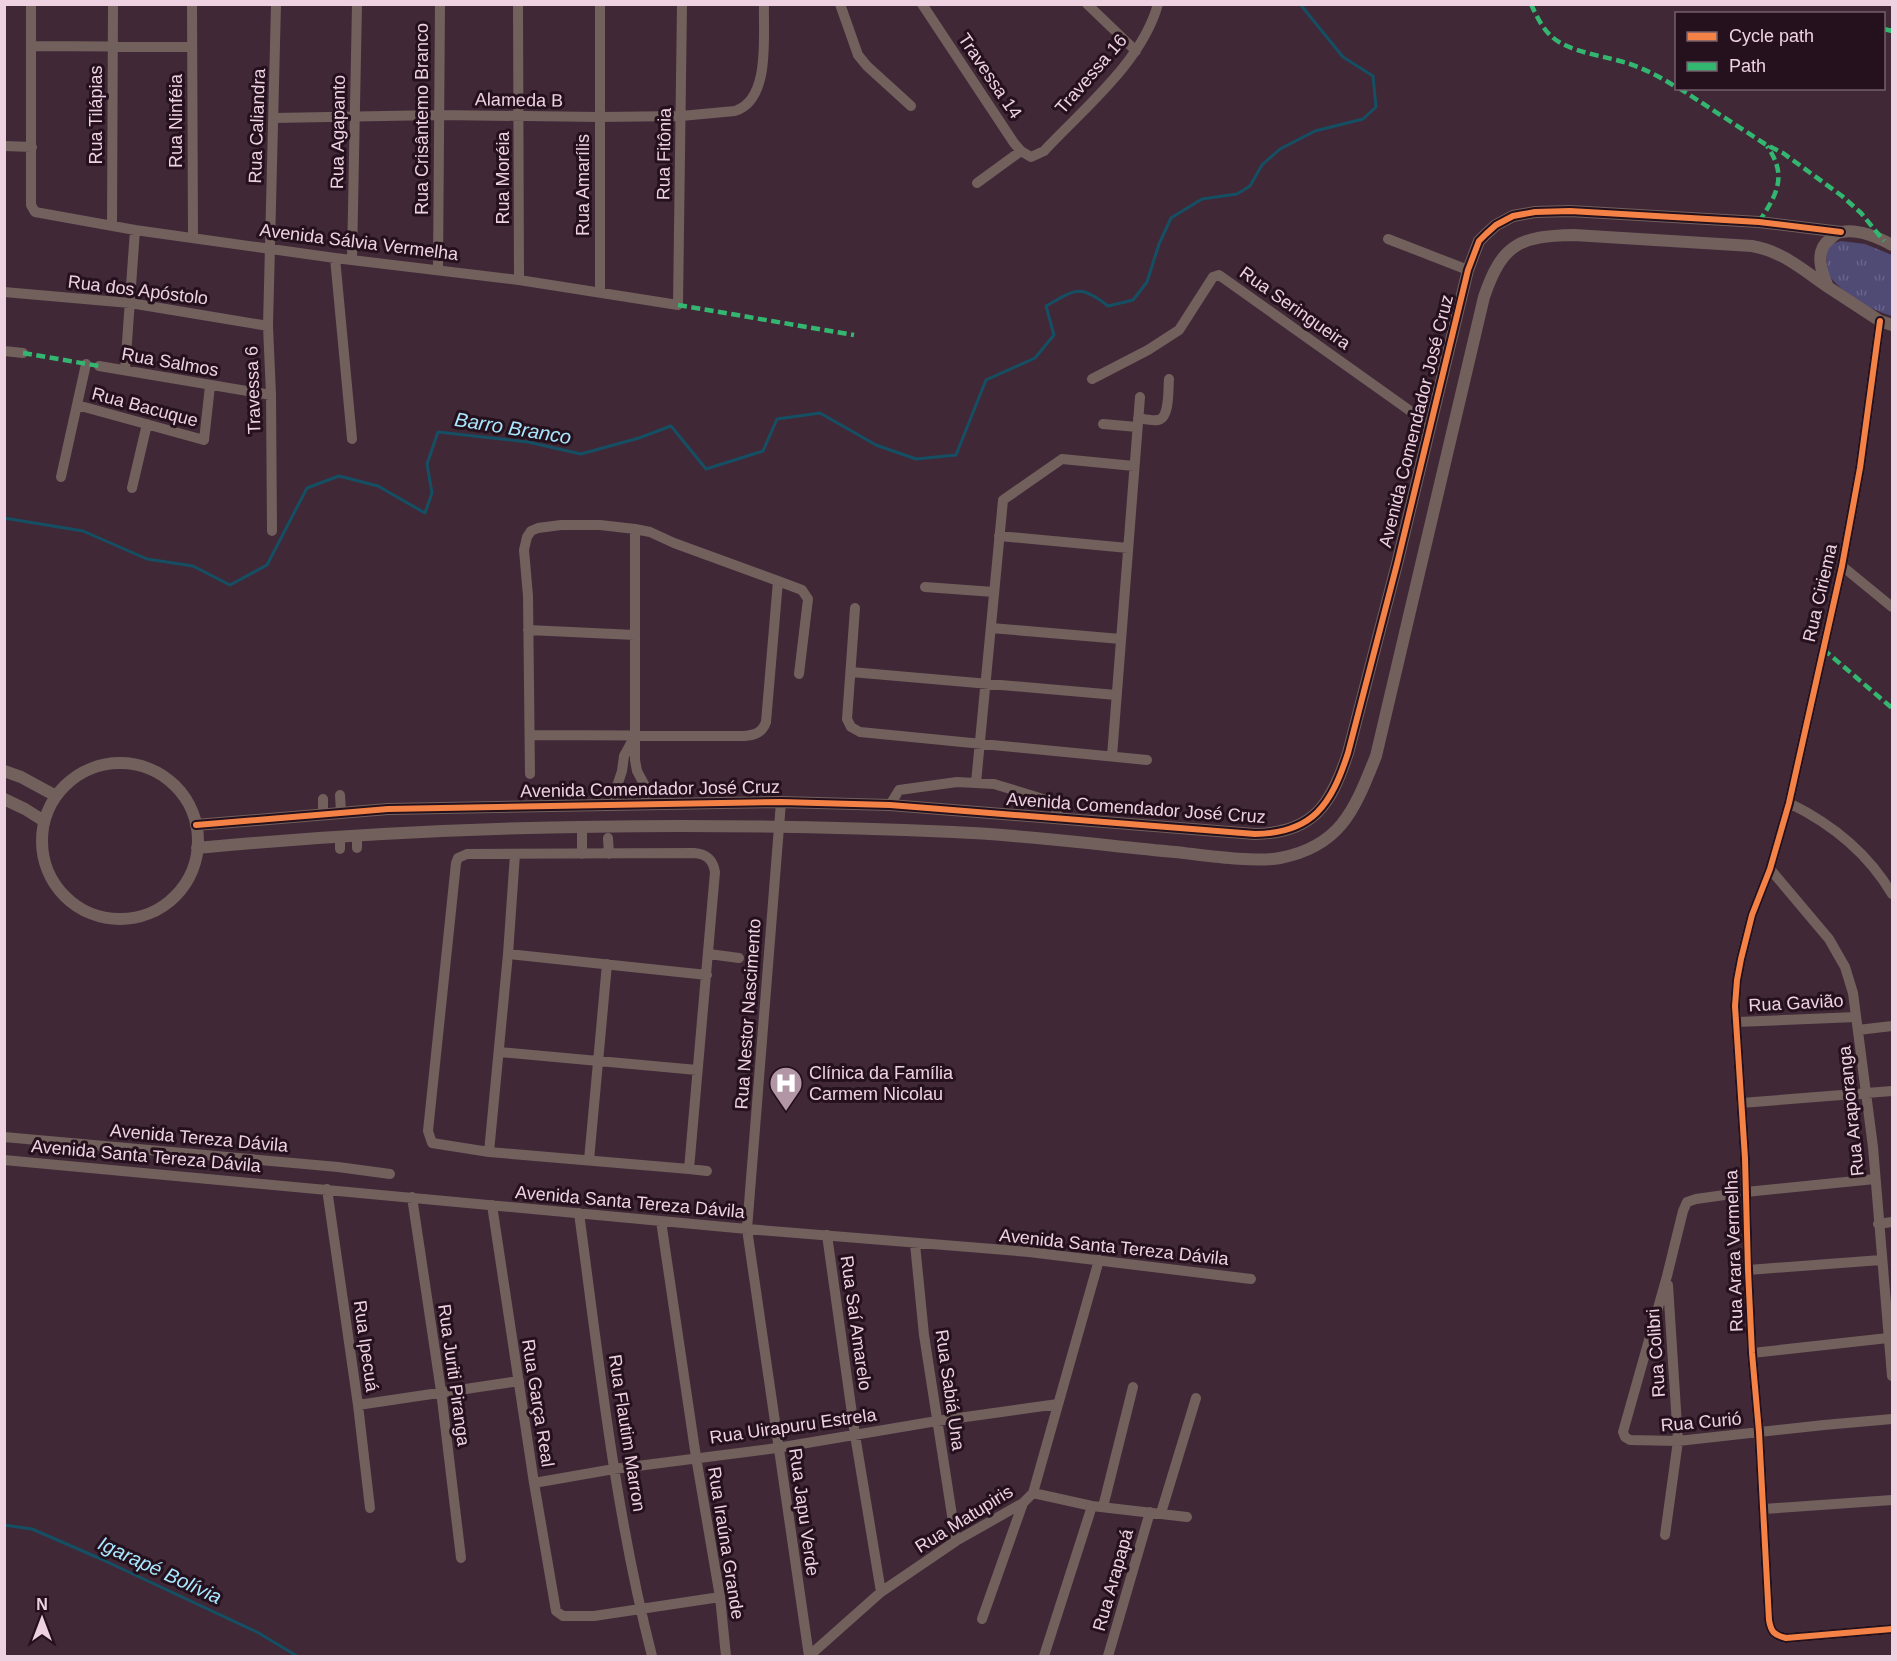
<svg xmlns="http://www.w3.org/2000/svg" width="1897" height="1661" viewBox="0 0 1897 1661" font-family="Arial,sans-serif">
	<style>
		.grass { fill: url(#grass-tufts) }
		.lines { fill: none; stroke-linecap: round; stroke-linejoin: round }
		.stream { stroke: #154f63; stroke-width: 3 }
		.minor { stroke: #71605c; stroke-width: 10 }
		.tertiary { stroke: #71605c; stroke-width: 12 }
		.quiet { stroke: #33b770; stroke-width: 4.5; stroke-dasharray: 9 4.5; stroke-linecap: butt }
		.cycleway-casing { stroke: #24111d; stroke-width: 10 }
		.cycleway { stroke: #f48246; stroke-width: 6 }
		.labels { text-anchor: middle; stroke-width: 6; stroke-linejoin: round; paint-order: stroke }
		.street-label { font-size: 18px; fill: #efd2e2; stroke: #24111d }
		.poi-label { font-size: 18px; fill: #efd2e2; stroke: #24111d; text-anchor: start }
		.water-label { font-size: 20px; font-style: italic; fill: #a9e7fe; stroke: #24111d }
	</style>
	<defs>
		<pattern id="grass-tufts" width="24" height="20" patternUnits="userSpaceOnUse" patternTransform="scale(1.5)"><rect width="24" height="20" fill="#4f4b75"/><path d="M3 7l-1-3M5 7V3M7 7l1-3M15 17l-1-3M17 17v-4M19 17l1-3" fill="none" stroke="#696488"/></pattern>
	</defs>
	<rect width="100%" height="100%" fill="#402837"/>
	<path class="grass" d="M 1841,241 L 1865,244 L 1892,255 L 1892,316 C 1867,309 1844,294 1827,274 L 1826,250 L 1832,244 Z"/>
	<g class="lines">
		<path class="stream" d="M 4,518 L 83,531 L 147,559 L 193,566 L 230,585 L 267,565 L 307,488 L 339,476 L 378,486 L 425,513 L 432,493 L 427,464 L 438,432 L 528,442 L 581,454 L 639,438 L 671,426 L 706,469 L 763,451 L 777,419 L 820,413 L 876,445 L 916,459 L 956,455 L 986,380 L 1035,358 L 1054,335 L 1046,306 C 1075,290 1079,283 1108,306 L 1133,300 L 1147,282 L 1159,244 L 1171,218 L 1202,199 L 1237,194 L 1250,186 L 1262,165 L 1280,149 L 1315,131 L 1363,119 L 1376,107 L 1373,76 L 1343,57 L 1300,4
			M 4,1525 L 32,1529 L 101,1559 L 257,1632 L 297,1656"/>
		<path class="minor" d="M 31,4 L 31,205 L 35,212 L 135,230 L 335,258 L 519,280 L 678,305 L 682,4
			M 192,4 L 193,237
			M 518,4 L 519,280
			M 600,4 L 600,293
			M 840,4 L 858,55 L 867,66 L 911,106
			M 922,4 L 1014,143 L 1021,151 L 1031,157 L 1044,151 C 1084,108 1142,62 1158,4
			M 1087,4 L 1136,51
			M 32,46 L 192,47
			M 274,118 L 439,115 L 599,117 L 681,116 L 735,111 C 771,100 763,35 764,4
			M 4,146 L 32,147
			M 977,183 L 1021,151
			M 112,225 L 113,4
			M 1388,239 L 1468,270
			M 335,258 L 352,439
			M 352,260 L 357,4
			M 438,270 L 440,4
			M 4,292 L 130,303 L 268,326
			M 1880,321 L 1860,468 L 1842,566 L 1789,803 L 1770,869 L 1752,915 L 1741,959 L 1737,980 L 1735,1006 L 1745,1158 L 1748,1270 L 1752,1353 L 1759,1432 L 1769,1620 C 1771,1632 1774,1635 1786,1638 L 1892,1629
			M 4,351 L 23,353
			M 99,366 L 271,395
			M 125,370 L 135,230
			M 1092,379 L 1148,350 L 1179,330 L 1213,277 L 1219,275 L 1430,425
			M 77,405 L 204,440 L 210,386
			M 1138,418 C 1144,419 1152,421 1158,420 C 1170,418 1168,389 1169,379
			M 1103,424 L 1137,427
			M 61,477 L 86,364
			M 132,488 L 147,424
			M 635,529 L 635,760 L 637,771 L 644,784 L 645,804
			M 272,531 L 271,395 L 268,326 L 276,4
			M 999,536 L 1128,548
			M 1842,566 L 1892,607
			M 778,581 L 802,590 L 808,599 L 799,674
			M 925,587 L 994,592
			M 855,608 L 847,719 L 851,727 L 860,732 L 1147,760
			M 991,628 L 1121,639
			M 528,630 L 635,635
			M 851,672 L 1116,695
			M 1112,756 L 1140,397
			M 530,774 L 528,596 L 524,550 L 527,537 L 531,531 L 538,528 L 561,525 L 600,525 L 635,529 L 650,532 L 674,543 L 778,581 L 766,722 C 762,733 755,735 744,736 L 531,735
			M 976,783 L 1003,500 L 1062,459 L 1134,466
			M 340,795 L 341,812
			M 323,799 L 323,814
			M 781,802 L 747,1229 L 809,1656
			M 1789,803 C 1832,824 1868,853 1892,894
			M 615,804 L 616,789 L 622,771 L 624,756 L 635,736
			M 890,805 L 899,790 L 957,782 L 994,784 L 1053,802 L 1059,817
			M 582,827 L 582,854
			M 357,835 L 357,848
			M 340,836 L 340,849
			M 608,838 L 609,854
			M 694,853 C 707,854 713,860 715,872 L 689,1169 L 489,1152 L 432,1143 L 428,1131 L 456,863 L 458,858 L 467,854 Z
			M 1770,869 L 1829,939 L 1845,967 L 1853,993 L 1873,1147 L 1892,1376
			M 508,954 L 707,975
			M 709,954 L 739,958
			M 1737,1022 L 1856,1017
			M 1858,1030 L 1892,1026
			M 499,1052 L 697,1070
			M 1741,1103 L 1892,1091
			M 4,1137 L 338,1167 L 390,1174
			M 489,1152 L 508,954 L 515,854
			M 4,1160 L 747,1229 L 1029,1252 L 1251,1279
			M 589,1160 L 607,964
			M 689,1169 L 707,1171
			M 1875,1179 L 1746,1192 L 1696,1199 L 1687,1202 L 1683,1211 L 1667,1276 L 1623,1432 L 1625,1437 L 1630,1440 L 1678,1441 L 1824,1425 L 1892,1419
			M 327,1189 L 358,1405 L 370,1508
			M 412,1197 L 441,1391 L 461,1558
			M 492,1205 L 534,1483 L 556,1611 L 563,1616 L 594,1616 L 720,1597
			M 579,1213 C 599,1361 615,1512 652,1656
			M 661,1221 L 696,1457 L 720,1597 L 726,1656
			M 1878,1224 L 1892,1222
			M 827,1235 L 855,1435 L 881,1592
			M 915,1244 L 924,1335 L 956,1541
			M 1748,1270 L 1881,1260
			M 1752,1353 L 1888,1338
			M 358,1405 L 519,1381
			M 534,1483 L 614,1469 L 777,1448 L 937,1421 L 1058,1404
			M 1033,1493 L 1092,1506 L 1187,1517
			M 1103,1507 L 1133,1387
			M 1764,1509 L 1892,1500
			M 1161,1513 L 1196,1398
			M 1665,1535 L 1678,1441 L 1668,1285
			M 982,1619 L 1023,1503
			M 809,1656 L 881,1592 L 956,1541 L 1023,1503 L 1033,1493 L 1099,1260
			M 1044,1656 L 1092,1506
			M 1108,1656 L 1150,1512"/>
		<path class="tertiary" d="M 1892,245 C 1879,238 1858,229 1842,232 C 1838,232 1833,236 1830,239 C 1814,251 1821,271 1828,287 L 1880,321 L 1892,325
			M42 841a78 78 0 1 1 156 0a78 78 0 1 1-156 0Z
			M 4,771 L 21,777 L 56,796
			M 4,799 L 25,809 L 44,821
			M 196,825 L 388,809 L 781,802 L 890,805 L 1255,834 C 1313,833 1331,805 1348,753 L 1397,564 L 1468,270 L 1479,241 L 1486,234 L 1496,225 L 1513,216 L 1535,212 L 1570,211 L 1759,222 L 1841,232
			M 197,848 C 448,824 701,821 953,832 C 1027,835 1101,845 1175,852 C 1203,855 1253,863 1280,858 C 1342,846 1355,808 1376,756 L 1484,297 C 1502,244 1519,236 1574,235 L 1752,246 C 1782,251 1803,270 1828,287"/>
		<path class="quiet" d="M 1531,4 C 1536,15 1542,28 1551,36 C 1569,53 1607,56 1630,64 C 1647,70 1662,78 1676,87
			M 1884,29 L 1892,31
			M 1679,88 L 1765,144 L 1783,153 L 1842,196 L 1861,213 L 1884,241
			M 1759,222 C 1777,194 1788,176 1767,146
			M 678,305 L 854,335
			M 23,353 L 99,366
			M 1823,649 L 1892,708"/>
		<g class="cycleway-casing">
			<path id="cycleway" d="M 1880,321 L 1860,468 L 1842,566 L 1789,803 L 1770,869 L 1752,915 L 1741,959 L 1737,980 L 1735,1006 L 1745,1158 L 1748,1270 L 1752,1353 L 1759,1432 L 1769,1620 C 1771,1632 1774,1635 1786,1638 L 1892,1629
				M 196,825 L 388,809 L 781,802 L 890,805 L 1255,834 C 1313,833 1331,805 1348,753 L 1397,564 L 1468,270 L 1479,241 L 1486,234 L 1496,225 L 1513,216 L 1535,212 L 1570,211 L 1759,222 L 1841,232"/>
		</g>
		<use href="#cycleway" class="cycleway"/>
	</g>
	<defs>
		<g id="hospital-pin" transform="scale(1.725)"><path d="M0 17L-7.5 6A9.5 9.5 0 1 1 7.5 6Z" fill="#b296a6" stroke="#24111d"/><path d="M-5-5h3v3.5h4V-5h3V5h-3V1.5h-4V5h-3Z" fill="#fff"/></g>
	</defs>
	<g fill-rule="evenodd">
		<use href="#hospital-pin" x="786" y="1083"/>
	</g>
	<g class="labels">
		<g class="street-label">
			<text transform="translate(1091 74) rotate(-49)" y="6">Travessa 16</text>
			<text transform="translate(990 76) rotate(56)" y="6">Travessa 14</text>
			<text transform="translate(519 100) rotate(1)" y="6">Alameda B</text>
			<text transform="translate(96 115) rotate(-90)" y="6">Rua Tilápias</text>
			<text transform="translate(422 119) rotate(-90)" y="6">Rua Crisântemo Branco</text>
			<text transform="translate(176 121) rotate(-90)" y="6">Rua Ninféia</text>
			<text transform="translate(257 126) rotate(-88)" y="6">Rua Caliandra</text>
			<text transform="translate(338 132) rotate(-89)" y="6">Rua Agapanto</text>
			<text transform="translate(664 154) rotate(-89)" y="6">Rua Fitônia</text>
			<text transform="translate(503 178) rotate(-90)" y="6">Rua Moréia</text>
			<text transform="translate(583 185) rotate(-90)" y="6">Rua Amarílis</text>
			<text transform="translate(359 242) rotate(7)" y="6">Avenida Sálvia Vermelha</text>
			<text transform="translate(138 290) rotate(7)" y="6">Rua dos Apóstolo</text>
			<text transform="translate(1295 308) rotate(35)" y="6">Rua Seringueira</text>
			<text transform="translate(170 362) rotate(10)" y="6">Rua Salmos</text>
			<text transform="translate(253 390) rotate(-92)" y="6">Travessa 6</text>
			<text transform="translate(145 407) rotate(15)" y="6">Rua Bacuque</text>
			<text transform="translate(1416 421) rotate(-76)" y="6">Avenida Comendador José Cruz</text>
			<text transform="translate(1820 593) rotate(-77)" y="6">Rua Ciriema</text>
			<text transform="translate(650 789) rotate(-1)" y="6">Avenida Comendador José Cruz</text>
			<text transform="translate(1136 808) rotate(4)" y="6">Avenida Comendador José Cruz</text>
			<text transform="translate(1796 1003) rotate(-3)" y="6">Rua Gavião</text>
			<text transform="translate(748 1014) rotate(-86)" y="6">Rua Nestor Nascimento</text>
			<text transform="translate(1851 1111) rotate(-96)" y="6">Rua Araporanga</text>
			<text transform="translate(199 1138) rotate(5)" y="6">Avenida Tereza Dávila</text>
			<text transform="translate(146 1156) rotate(5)" y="6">Avenida Santa Tereza Dávila</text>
			<text transform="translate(630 1202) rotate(5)" y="6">Avenida Santa Tereza Dávila</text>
			<text transform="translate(1114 1247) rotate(6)" y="6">Avenida Santa Tereza Dávila</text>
			<text transform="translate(1734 1251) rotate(-92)" y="6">Rua Arara Vermelha</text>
			<text transform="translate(856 1323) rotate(82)" y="6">Rua Saí Amarelo</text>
			<text transform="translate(366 1346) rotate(82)" y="6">Rua Ipecuá</text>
			<text transform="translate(1656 1353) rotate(-94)" y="6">Rua Colibri</text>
			<text transform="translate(454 1375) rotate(82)" y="6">Rua Juriti Piranga</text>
			<text transform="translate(950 1390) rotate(82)" y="6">Rua Sabiá Una</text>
			<text transform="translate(538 1403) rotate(81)" y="6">Rua Garça Real</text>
			<text transform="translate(1701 1422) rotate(-5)" y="6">Rua Curió</text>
			<text transform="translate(793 1426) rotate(-8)" y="6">Rua Uirapuru Estrela</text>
			<text transform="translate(627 1433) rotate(81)" y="6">Rua Flautim Marron</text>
			<text transform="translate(804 1512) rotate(82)" y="6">Rua Japu Verde</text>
			<text transform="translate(964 1519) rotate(-32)" y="6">Rua Matupiris</text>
			<text transform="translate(726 1543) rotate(81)" y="6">Rua Iraúna Grande</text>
			<text transform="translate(1113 1580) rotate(-74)" y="6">Rua Arapapá</text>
		</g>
		<g class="poi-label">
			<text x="809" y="1079">Clínica da Família<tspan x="809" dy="21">Carmem Nicolau</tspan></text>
		</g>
		<g class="water-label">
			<text transform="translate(513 428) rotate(9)" y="7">Barro Branco</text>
			<text transform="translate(160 1570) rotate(25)" y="7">Igarapé Bolívia</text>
		</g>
	</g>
	<rect width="1897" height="1661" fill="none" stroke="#efd2e2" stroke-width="12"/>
	<rect x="1675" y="12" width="210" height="78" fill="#24111d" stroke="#755e6c" stroke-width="1.5"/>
	<rect x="1687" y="32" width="30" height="9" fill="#f48246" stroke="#755e6c" stroke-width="1.5"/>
	<text x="1729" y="42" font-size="18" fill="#efd2e2">Cycle path</text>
	<rect x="1687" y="62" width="30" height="9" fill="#33b770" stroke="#755e6c" stroke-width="1.5"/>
	<text x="1729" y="72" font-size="18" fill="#efd2e2">Path</text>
	<g transform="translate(42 1619)" stroke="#24111d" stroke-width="4.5" paint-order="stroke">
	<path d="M0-4.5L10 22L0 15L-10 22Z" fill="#efd2e2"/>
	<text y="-9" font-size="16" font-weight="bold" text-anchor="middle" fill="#efd2e2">N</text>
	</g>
</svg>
